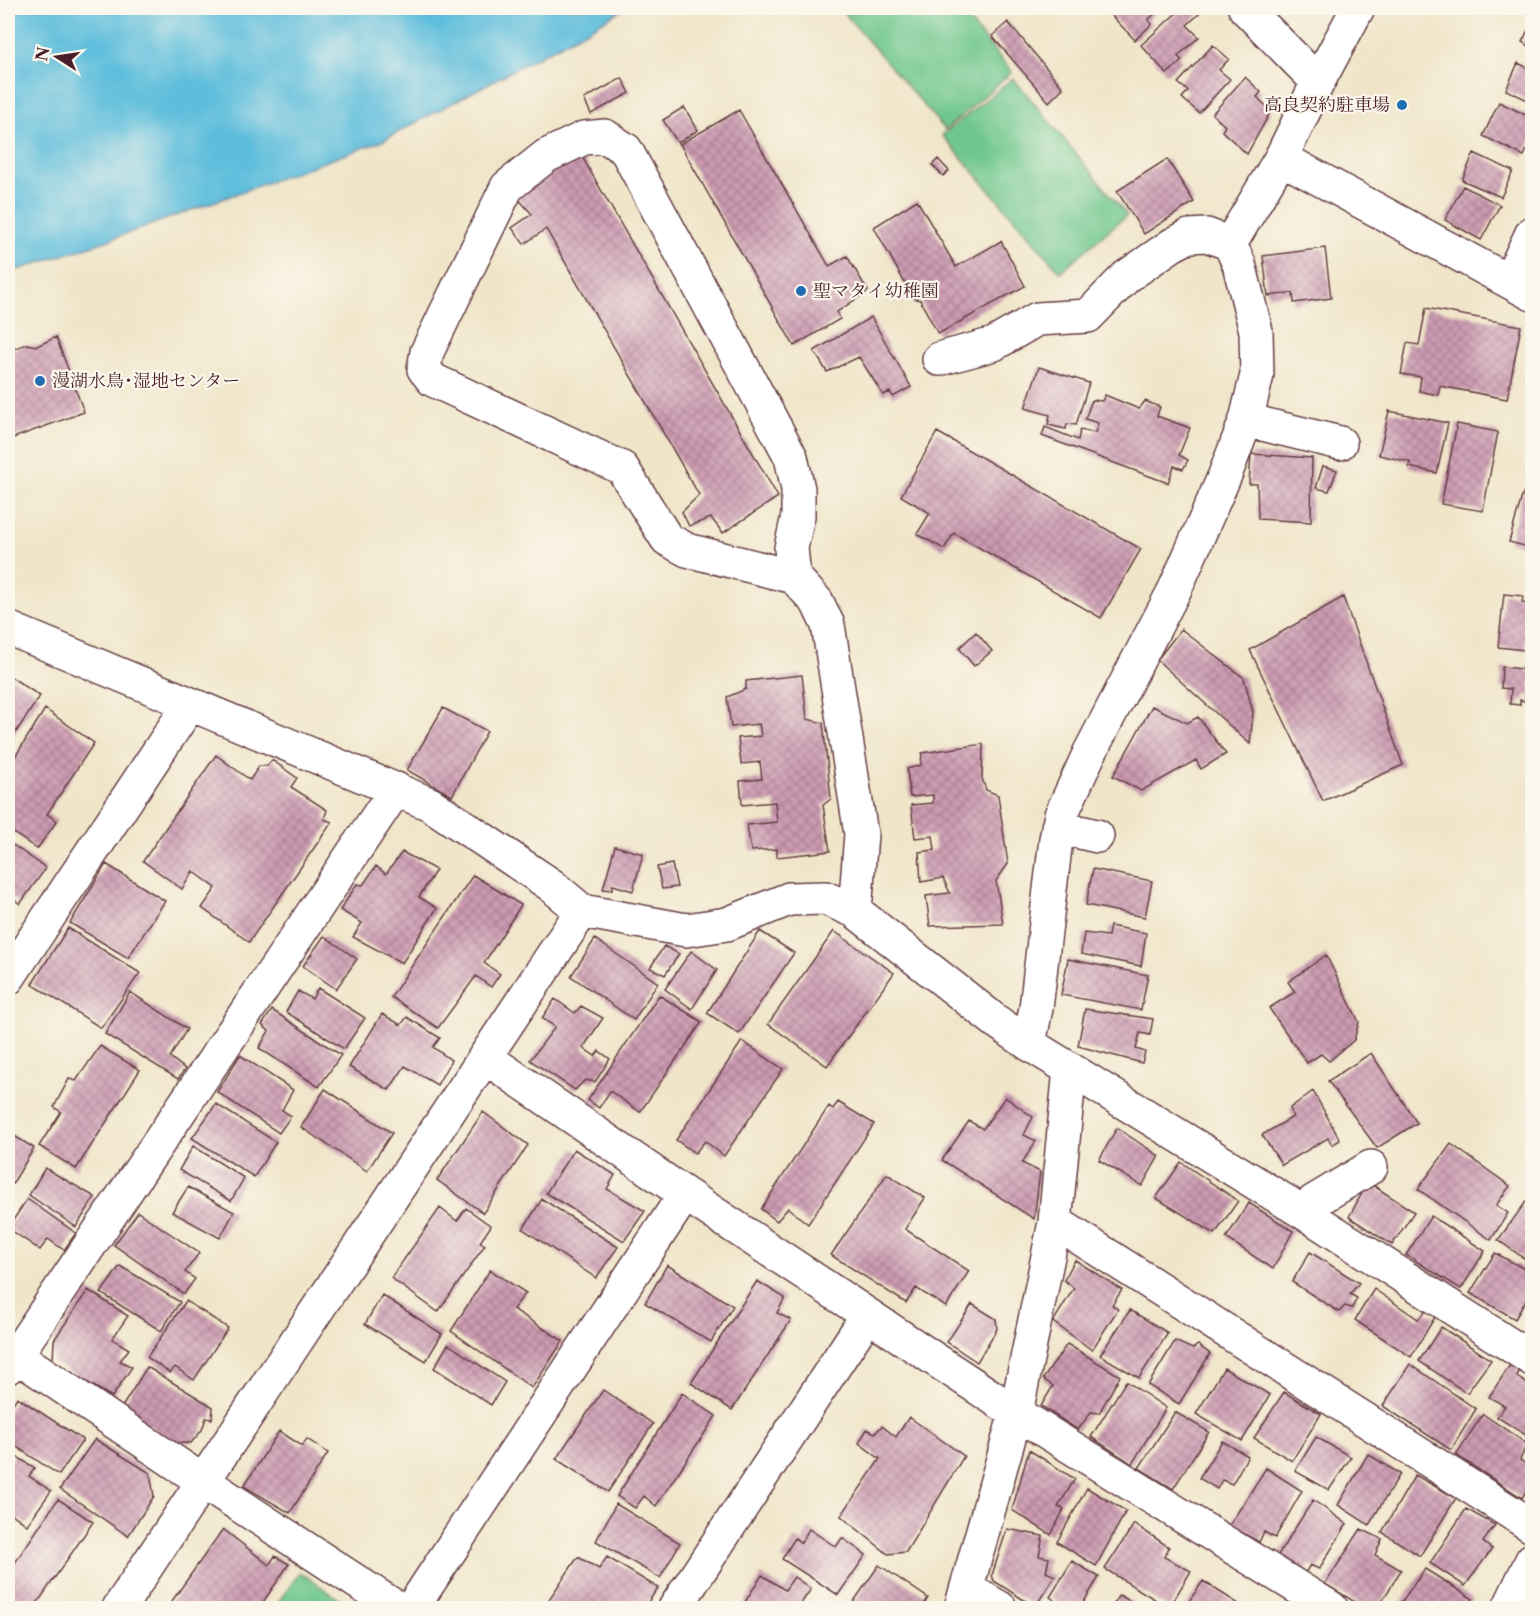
<svg xmlns="http://www.w3.org/2000/svg" width="1540" height="1616" viewBox="0 0 1540 1616" font-family="'Libre Caslon Text','Noto Serif JP',serif">
	<style>
		.garden { fill: #70c78d; stroke: #5d735c; stroke-width: 1.5 }
		.water { fill: #5dbddc; stroke: #546e84; stroke-width: 1.5 }
		.building { fill: url(#building-cross-hatch) }
		.lines { fill: none; stroke-linecap: round; stroke-linejoin: round }
		.minor-casing { stroke: #633d43; stroke-width: 36 }
		.minor { stroke: #fff; stroke-width: 33 }
		.poi-dot { fill: #1f6fb2; stroke: #fbf7ec; stroke-width: 2 }
		.labels { text-anchor: middle; stroke-width: 4.5; stroke-linejoin: round; paint-order: stroke }
		.poi-label { font-size: 18px; fill: #4a1f2b; stroke: #fbf7ec; text-anchor: start }
	</style>
	<defs>
		<pattern id="building-cross-hatch" width="8" height="8" patternUnits="userSpaceOnUse" patternTransform="scale(1.5)"><rect width="8" height="8" fill="#cd9bb2"/><path d="M0 0l8 8M0 8l8-8" fill="none" stroke="#a87e91"/></pattern>
	</defs>
	<rect width="100%" height="100%" fill="#fbf7ec"/>
	<filter id="ink" filterUnits="userSpaceOnUse"><feTurbulence type="fractalNoise" baseFrequency=".0167" numOctaves="2"/><feDisplacementMap in="SourceGraphic" scale="12" xChannelSelector="R" yChannelSelector="G"/><feConvolveMatrix kernelMatrix="1 2 1 2 8 2 1 2 1" color-interpolation-filters="sRGB"/></filter>
	<filter id="wash" filterUnits="userSpaceOnUse"><feTurbulence type="fractalNoise" baseFrequency=".008" numOctaves="4" result="noise"/><feDisplacementMap in="SourceGraphic" scale="24" xChannelSelector="R" yChannelSelector="G"/><feGaussianBlur stdDeviation="1.35" result="paint"/><feColorMatrix in="noise" values="0 0 0 0 0 0 0 0 0 0 0 0 0 0 0 0 0 1.4 0 .05"/><feComposite in="paint" operator="in"/></filter>
	<g filter="url(#wash)">
		<rect width="100%" height="100%" fill="#f0e5c9"/>
		<path class="garden" d="M 840,8 L 958,8 L 1012,72 L 945,130 Z
			M 1013,78 L 1127,215 L 1060,272 L 942,135 Z
			M 300,1572 L 352,1608 L 274,1608 Z"/>
		<path class="water" d="M 8,8 L 625,8 L 582,33 L 382,141 L 106,241 L 8,273 Z"/>
		<g id="blocks">
			<path class="building" d="M 1113,8 L 1161,8 L 1148,20 L 1152,24 L 1135,40 L 1108,12 Z
				M 1182,8 L 1194,8 L 1199,14 L 1187,25 L 1199,37 L 1178,56 L 1182,61 L 1167,74 L 1141,45 Z
				M 1008,22 L 1063,88 L 1049,102 L 992,36 Z
				M 1532,22 L 1532,48 L 1522,42 Z
				M 1213,45 L 1229,59 L 1219,70 L 1230,79 L 1199,113 L 1182,98 L 1188,91 L 1178,83 Z
				M 1518,63 L 1532,70 L 1532,102 L 1506,90 Z
				M 1245,77 L 1261,92 L 1257,97 L 1271,111 L 1247,154 L 1222,131 L 1225,126 L 1212,114 Z
				M 622,78 L 630,93 L 591,114 L 584,99 Z
				M 1499,102 L 1532,118 L 1532,138 L 1524,156 L 1483,136 Z
				M 684,107 L 698,130 L 678,143 L 663,120 Z
				M 739,110 L 829,266 L 847,256 L 868,291 L 837,312 L 840,319 L 794,346 L 680,144 Z
				M 1474,153 L 1513,171 L 1501,197 L 1462,180 Z
				M 581,155 L 778,497 L 723,533 L 711,518 L 689,526 L 682,512 L 699,495 L 546,229 L 524,244 L 512,228 L 532,214 L 513,193 Z
				M 938,159 L 949,171 L 943,176 L 932,165 Z
				M 1167,159 L 1194,202 L 1144,234 L 1117,191 Z
				M 1463,186 L 1500,205 L 1481,240 L 1445,220 Z
				M 917,200 L 956,267 L 1001,241 L 1025,286 L 938,334 L 920,300 L 913,298 L 874,227 Z
				M 1325,248 L 1331,298 L 1294,303 L 1293,293 L 1268,296 L 1263,256 Z
				M 1426,308 L 1521,326 L 1507,399 L 1440,386 L 1438,395 L 1419,391 L 1421,377 L 1401,374 L 1407,343 L 1419,345 Z
				M 871,317 L 911,387 L 893,397 L 890,392 L 883,395 L 859,357 L 827,372 L 814,351 Z
				M 56,337 L 84,412 L 8,440 L 8,351 L 26,344 L 37,346 Z
				M 1039,367 L 1089,383 L 1076,425 L 1067,424 L 1066,429 L 1048,425 L 1050,415 L 1025,408 Z
				M 1105,395 L 1139,409 L 1145,401 L 1160,407 L 1157,416 L 1190,428 L 1179,455 L 1188,460 L 1183,469 L 1174,466 L 1168,483 L 1042,436 L 1045,427 L 1078,440 L 1080,430 L 1095,433 L 1098,423 L 1085,419 L 1092,400 L 1102,401 Z
				M 1389,411 L 1448,423 L 1437,473 L 1409,467 L 1410,462 L 1379,455 Z
				M 1457,424 L 1498,432 L 1483,511 L 1441,504 Z
				M 937,432 L 1141,549 L 1101,618 L 954,533 L 944,549 L 917,534 L 930,513 L 901,496 Z
				M 1251,454 L 1312,458 L 1311,522 L 1258,519 L 1257,484 L 1249,484 Z
				M 1323,466 L 1337,470 L 1329,491 L 1316,488 Z
				M 1523,493 L 1532,495 L 1532,548 L 1509,542 Z
				M 1504,594 L 1523,596 L 1522,603 L 1530,604 L 1525,650 L 1498,647 Z
				M 1343,597 L 1403,765 L 1323,801 L 1250,650 Z
				M 1181,629 L 1244,678 L 1253,712 L 1250,744 L 1157,660 Z
				M 976,632 L 992,651 L 974,666 L 959,648 Z
				M 1502,667 L 1532,670 L 1530,696 L 1525,695 L 1525,701 L 1520,700 L 1520,705 L 1510,704 L 1511,689 L 1501,688 Z
				M 8,675 L 40,696 L 8,744 Z
				M 802,675 L 807,719 L 823,723 L 831,799 L 823,805 L 830,851 L 777,857 L 777,849 L 751,851 L 747,825 L 777,822 L 775,802 L 742,805 L 740,781 L 762,779 L 760,762 L 741,764 L 738,738 L 761,736 L 759,724 L 731,727 L 727,697 L 746,689 L 746,681 Z
				M 1152,706 L 1187,723 L 1198,717 L 1226,754 L 1201,769 L 1196,760 L 1141,791 L 1113,776 Z
				M 443,708 L 487,731 L 452,796 L 407,770 Z
				M 45,709 L 94,743 L 47,814 L 57,821 L 37,849 L 8,829 L 8,768 Z
				M 983,744 L 982,778 L 986,790 L 998,795 L 1008,864 L 996,881 L 1003,924 L 930,926 L 926,896 L 950,893 L 943,878 L 921,882 L 919,852 L 935,850 L 933,836 L 915,838 L 911,805 L 933,803 L 933,795 L 910,797 L 907,769 L 921,765 L 922,753 Z
				M 216,755 L 250,780 L 259,766 L 267,766 L 272,760 L 297,778 L 291,787 L 327,810 L 324,819 L 332,822 L 249,942 L 202,908 L 216,888 L 193,871 L 182,889 L 143,861 Z
				M 13,845 L 46,868 L 20,904 L 8,895 L 8,852 Z
				M 615,846 L 643,854 L 633,891 L 613,885 L 612,890 L 603,889 Z
				M 402,852 L 436,870 L 419,897 L 437,908 L 402,963 L 353,937 L 362,923 L 340,910 L 357,884 L 363,885 L 376,866 L 386,874 Z
				M 106,864 L 165,901 L 128,958 L 70,923 Z
				M 672,864 L 677,887 L 662,889 L 657,867 Z
				M 1093,869 L 1152,881 L 1145,917 L 1086,905 Z
				M 473,875 L 521,905 L 484,963 L 500,974 L 491,987 L 476,976 L 438,1028 L 391,997 Z
				M 1110,926 L 1146,933 L 1141,966 L 1081,954 L 1084,933 L 1108,936 Z
				M 68,928 L 140,973 L 101,1028 L 32,984 Z
				M 760,931 L 794,953 L 739,1034 L 707,1013 Z
				M 834,931 L 894,973 L 827,1066 L 768,1024 Z
				M 324,936 L 357,959 L 336,989 L 303,966 Z
				M 595,939 L 658,983 L 634,1020 L 571,976 Z
				M 664,946 L 679,954 L 665,975 L 650,968 Z
				M 691,951 L 717,970 L 692,1009 L 665,989 Z
				M 1326,955 L 1359,1022 L 1354,1040 L 1329,1061 L 1321,1054 L 1307,1063 L 1269,1008 L 1295,992 L 1288,982 Z
				M 1068,959 L 1148,975 L 1141,1010 L 1061,995 Z
				M 318,988 L 365,1018 L 344,1049 L 286,1012 L 298,991 L 312,999 Z
				M 130,992 L 187,1029 L 170,1057 L 185,1069 L 178,1079 L 105,1034 Z
				M 659,995 L 702,1022 L 640,1112 L 610,1091 L 599,1108 L 588,1100 Z
				M 555,999 L 575,1013 L 581,1006 L 603,1018 L 583,1048 L 595,1056 L 599,1051 L 610,1059 L 595,1082 L 585,1080 L 575,1090 L 530,1060 L 555,1027 L 542,1018 Z
				M 1085,1009 L 1153,1019 L 1150,1035 L 1140,1033 L 1136,1049 L 1145,1052 L 1142,1063 L 1078,1046 Z
				M 272,1010 L 341,1055 L 319,1087 L 259,1048 L 269,1031 L 262,1025 Z
				M 382,1014 L 401,1025 L 407,1017 L 440,1038 L 433,1047 L 451,1060 L 437,1085 L 405,1066 L 389,1090 L 349,1067 Z
				M 742,1041 L 783,1069 L 724,1156 L 705,1141 L 695,1153 L 676,1140 Z
				M 100,1046 L 140,1070 L 76,1169 L 39,1146 L 61,1112 L 54,1107 L 69,1079 L 76,1081 Z
				M 1371,1053 L 1417,1123 L 1377,1148 L 1328,1081 Z
				M 240,1055 L 293,1090 L 282,1110 L 291,1116 L 279,1133 L 217,1092 Z
				M 325,1089 L 392,1133 L 367,1171 L 301,1127 Z
				M 1313,1091 L 1340,1140 L 1332,1145 L 1328,1138 L 1282,1165 L 1262,1135 L 1293,1117 L 1290,1108 Z
				M 1005,1097 L 1033,1117 L 1024,1135 L 1036,1141 L 1022,1163 L 1040,1172 L 1034,1219 L 942,1160 L 969,1121 L 983,1129 Z
				M 838,1102 L 874,1124 L 808,1224 L 788,1208 L 777,1221 L 761,1209 L 829,1106 L 833,1109 Z
				M 216,1104 L 276,1142 L 254,1177 L 192,1138 Z
				M 483,1112 L 528,1145 L 483,1213 L 437,1180 Z
				M 1117,1128 L 1159,1156 L 1142,1186 L 1099,1160 Z
				M 8,1132 L 34,1148 L 8,1191 Z
				M 1451,1144 L 1510,1186 L 1496,1205 L 1508,1213 L 1491,1240 L 1418,1189 Z
				M 193,1146 L 244,1178 L 231,1201 L 179,1170 Z
				M 574,1149 L 615,1175 L 607,1189 L 645,1211 L 624,1241 L 546,1193 Z
				M 1181,1162 L 1238,1201 L 1215,1234 L 1156,1198 Z
				M 45,1168 L 95,1197 L 76,1227 L 29,1195 Z
				M 887,1174 L 925,1198 L 905,1229 L 969,1271 L 946,1307 L 916,1288 L 906,1303 L 831,1255 Z
				M 1368,1182 L 1414,1212 L 1392,1245 L 1349,1217 Z
				M 188,1187 L 234,1212 L 220,1238 L 172,1212 Z
				M 27,1199 L 76,1233 L 64,1250 L 48,1239 L 40,1250 L 8,1228 Z
				M 542,1199 L 618,1247 L 596,1278 L 523,1229 Z
				M 1528,1199 L 1532,1202 L 1532,1249 L 1525,1259 L 1498,1240 Z
				M 1249,1203 L 1293,1231 L 1273,1269 L 1226,1238 Z
				M 440,1208 L 457,1221 L 466,1208 L 491,1226 L 480,1242 L 485,1245 L 438,1312 L 391,1278 Z
				M 138,1212 L 199,1253 L 185,1272 L 195,1279 L 184,1294 L 114,1245 Z
				M 1431,1216 L 1485,1251 L 1461,1289 L 1406,1255 Z
				M 1310,1252 L 1359,1283 L 1350,1294 L 1357,1298 L 1352,1308 L 1345,1306 L 1339,1312 L 1292,1282 Z
				M 1495,1253 L 1532,1273 L 1532,1290 L 1515,1319 L 1470,1293 Z
				M 1075,1260 L 1122,1290 L 1112,1305 L 1118,1309 L 1092,1350 L 1053,1322 L 1074,1288 L 1064,1280 Z
				M 667,1265 L 733,1306 L 711,1342 L 645,1303 Z
				M 120,1266 L 180,1302 L 161,1331 L 101,1293 Z
				M 490,1270 L 526,1293 L 513,1309 L 563,1341 L 532,1388 L 451,1331 Z
				M 757,1281 L 785,1298 L 777,1313 L 791,1320 L 732,1410 L 691,1383 Z
				M 1374,1289 L 1418,1319 L 1426,1311 L 1435,1317 L 1411,1357 L 1355,1320 Z
				M 88,1290 L 128,1316 L 112,1339 L 129,1349 L 120,1361 L 132,1367 L 112,1397 L 53,1362 L 54,1340 Z
				M 382,1295 L 442,1334 L 426,1361 L 365,1324 Z
				M 186,1301 L 228,1328 L 194,1380 L 175,1367 L 170,1373 L 147,1357 Z
				M 972,1304 L 996,1319 L 997,1329 L 977,1362 L 947,1342 Z
				M 1130,1310 L 1168,1333 L 1139,1378 L 1100,1355 Z
				M 1441,1327 L 1491,1360 L 1467,1393 L 1419,1361 Z
				M 1175,1341 L 1192,1349 L 1198,1345 L 1210,1354 L 1179,1404 L 1148,1385 Z
				M 448,1344 L 505,1382 L 491,1405 L 434,1368 Z
				M 1067,1344 L 1120,1376 L 1099,1413 L 1091,1412 L 1078,1430 L 1041,1406 L 1053,1386 L 1043,1379 Z
				M 1512,1362 L 1520,1368 L 1517,1377 L 1532,1387 L 1532,1439 L 1497,1417 L 1505,1406 L 1489,1397 Z
				M 1410,1364 L 1476,1409 L 1451,1450 L 1383,1406 Z
				M 147,1367 L 213,1407 L 212,1419 L 206,1418 L 202,1430 L 191,1443 L 174,1443 L 122,1407 Z
				M 1224,1368 L 1270,1395 L 1242,1441 L 1196,1414 Z
				M 1126,1381 L 1166,1408 L 1132,1464 L 1091,1437 Z
				M 603,1390 L 653,1424 L 608,1492 L 556,1459 Z
				M 1284,1392 L 1321,1414 L 1292,1461 L 1254,1438 Z
				M 682,1393 L 716,1416 L 656,1506 L 644,1496 L 635,1508 L 617,1496 Z
				M 17,1397 L 83,1440 L 59,1475 L 8,1441 L 8,1412 Z
				M 1175,1412 L 1209,1432 L 1173,1489 L 1139,1468 Z
				M 1483,1414 L 1527,1444 L 1520,1460 L 1532,1468 L 1532,1481 L 1522,1498 L 1456,1455 Z
				M 909,1417 L 964,1456 L 906,1552 L 888,1554 L 841,1516 L 880,1459 L 859,1443 L 867,1429 L 875,1433 L 882,1426 L 896,1437 Z
				M 279,1431 L 302,1446 L 307,1439 L 328,1453 L 290,1513 L 244,1486 Z
				M 1316,1437 L 1351,1457 L 1329,1490 L 1295,1471 Z
				M 95,1439 L 150,1473 L 154,1496 L 128,1536 L 60,1489 Z
				M 1222,1441 L 1248,1456 L 1232,1484 L 1222,1480 L 1217,1489 L 1199,1478 Z
				M 1029,1450 L 1075,1479 L 1058,1507 L 1064,1509 L 1051,1535 L 1012,1510 Z
				M 1368,1454 L 1400,1474 L 1369,1525 L 1338,1505 Z
				M 14,1455 L 35,1468 L 29,1476 L 51,1491 L 27,1525 L 8,1511 L 8,1461 L 10,1463 Z
				M 1266,1468 L 1302,1491 L 1275,1538 L 1264,1532 L 1259,1542 L 1229,1526 Z
				M 1415,1475 L 1456,1498 L 1420,1556 L 1382,1532 Z
				M 1087,1488 L 1126,1511 L 1096,1566 L 1057,1542 Z
				M 58,1499 L 93,1522 L 34,1608 L 8,1608 L 8,1573 Z
				M 1313,1500 L 1347,1524 L 1319,1569 L 1310,1565 L 1305,1573 L 1278,1555 Z
				M 616,1504 L 680,1543 L 660,1578 L 596,1541 Z
				M 1466,1509 L 1495,1525 L 1483,1542 L 1492,1549 L 1465,1586 L 1430,1563 Z
				M 1134,1524 L 1169,1547 L 1164,1557 L 1191,1571 L 1169,1608 L 1105,1569 Z
				M 223,1529 L 269,1565 L 275,1556 L 289,1564 L 259,1608 L 167,1608 Z
				M 809,1529 L 836,1547 L 842,1538 L 866,1555 L 838,1595 L 782,1559 L 795,1538 L 801,1543 Z
				M 1007,1529 L 1043,1536 L 1039,1556 L 1049,1558 L 1046,1572 L 1055,1576 L 1035,1607 L 994,1581 L 992,1575 Z
				M 1361,1529 L 1382,1539 L 1375,1555 L 1401,1570 L 1378,1608 L 1365,1608 L 1325,1584 Z
				M 578,1557 L 599,1569 L 607,1557 L 658,1588 L 644,1608 L 543,1608 Z
				M 1072,1561 L 1099,1577 L 1080,1608 L 1066,1608 L 1050,1597 Z
				M 879,1565 L 928,1598 L 922,1608 L 859,1608 L 852,1604 Z
				M 1425,1569 L 1473,1599 L 1467,1608 L 1397,1608 Z
				M 762,1575 L 785,1590 L 794,1577 L 811,1589 L 798,1608 L 741,1608 Z
				M 1203,1581 L 1245,1608 L 1184,1608 Z
				M 1119,1595 L 1143,1608 L 1111,1608 Z"/>
		</g>
	</g>
	<g filter="url(#ink)">
		<use href="#blocks" fill-opacity="0" stroke="#633d43" stroke-width="1.5"/>
		<g class="lines">
			<g class="minor-casing">
				<path id="minor" d="M 1245,8 L 1318,82
					M 1281,158 L 1532,294
					M 1230,244 L 1281,158 L 1318,82 L 1358,8
					M 1510,280 L 1532,233
					M 939,359 L 994,344 L 1037,319 L 1088,316 L 1126,277 L 1172,245 L 1189,236 L 1207,235 L 1230,244 L 1239,264 L 1256,331 L 1257,375 L 1246,420 L 1225,475 L 1175,589 L 1090,752 L 1061,815 L 1056,839 L 1036,1008 L 1029,1044
					M 1246,420 L 1340,443
					M 794,577 L 791,548 L 798,516 L 798,489 L 791,457 L 626,150 L 605,136 L 584,138 L 546,156 L 507,187 L 427,352 L 424,369 L 433,380 L 622,468 L 667,539 L 687,550 L 794,577 L 817,602 L 828,625 L 861,834 L 855,911
					M 8,628 L 430,804 L 551,885 L 582,911 L 686,930 L 727,924 L 789,899 L 825,898 L 855,911 L 997,1022 L 1029,1044 L 1306,1214 L 1532,1359
					M 1058,827 L 1097,836
					M 8,978 L 190,704
					M 485,1057 L 685,1194 L 1016,1413 L 1331,1608
					M 1306,1214 L 1313,1202 L 1371,1167
					M 1055,1222 L 1532,1526
					M 8,1350 L 204,1482 L 397,1608
					M 8,1367 L 396,789
					M 967,1589 L 1000,1608
					M 119,1608 L 582,911
					M 412,1608 L 685,1194
					M 675,1608 L 868,1315
					M 961,1608 L 1016,1413 L 1055,1222 L 1070,1069
					M 1509,1608 L 1532,1560"/>
			</g>
			<use href="#minor" class="minor"/>
		</g>
	</g>
	<g class="poi-dot">
		<circle cx="1402" cy="105" r="6"/>
		<circle cx="801" cy="291" r="6"/>
		<circle cx="40" cy="381" r="6"/>
	</g>
	<g class="labels">
		<g class="poi-label">
			<text x="1390" y="111" text-anchor="end">高良契約駐車場</text>
			<text x="813" y="297">聖マタイ幼稚園</text>
			<text x="52" y="387">漫湖水鳥･湿地センター</text>
		</g>
	</g>
	<rect width="1540" height="1616" fill="none" stroke="#fbf7ec" stroke-width="30"/>
	<g transform="translate(57 57) rotate(282)" stroke="#fbf7ec" stroke-width="4.5" paint-order="stroke">
	<path d="M0-4.5L10 22L0 15L-10 22Z" fill="#4a1f2b"/>
	<text y="-9" font-size="16" font-weight="bold" text-anchor="middle" fill="#4a1f2b">N</text>
	</g>
</svg>
